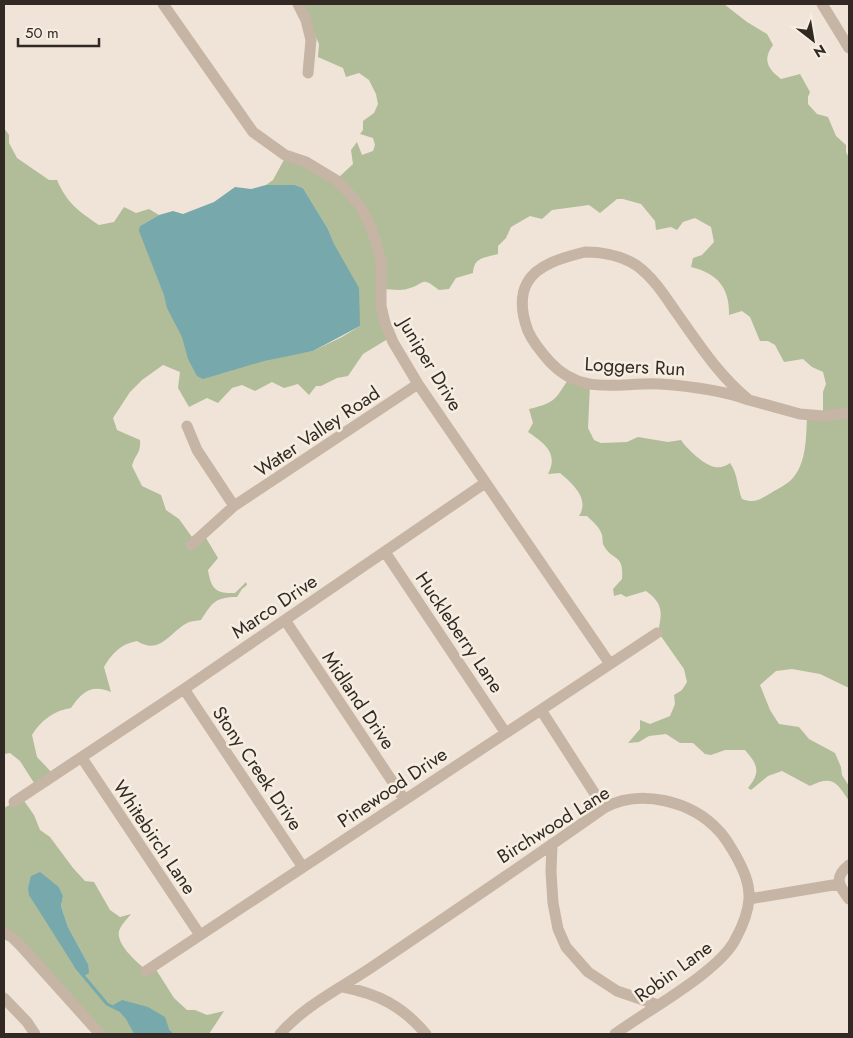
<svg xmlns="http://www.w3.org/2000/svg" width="853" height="1038" viewBox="0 0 853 1038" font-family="Jost,sans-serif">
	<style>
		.green { fill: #b0bd98; fill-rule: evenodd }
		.water { fill: #77a8ab }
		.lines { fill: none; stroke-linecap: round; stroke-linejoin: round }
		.stream { stroke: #77a8ab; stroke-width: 3 }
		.minor { stroke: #c6b4a4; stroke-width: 11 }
		.labels { text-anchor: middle; stroke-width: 5; stroke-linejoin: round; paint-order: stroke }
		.street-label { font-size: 19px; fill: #322925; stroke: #f7eee2 }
	</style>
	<rect width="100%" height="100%" fill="#efe4d7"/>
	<path class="green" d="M 301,4 L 724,4 L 747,22 L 767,34 L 773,45 C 762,60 768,69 781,79 L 800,74 L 810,92 L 808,97 L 808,104 L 817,114 L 828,117 L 836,136 L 846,145 L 846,152 L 849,158 L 849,688 L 820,674 L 792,669 L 776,671 L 760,685 L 770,710 L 779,724 L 799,727 L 809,739 L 835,753 L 841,767 L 842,775 L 849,786 L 849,801 C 837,782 832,775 810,786 L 782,771 L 768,776 L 751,790 L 748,788 C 761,772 758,765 745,750 L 725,750 L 711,755 L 705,754 L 693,743 L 680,743 L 666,734 L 649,736 L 639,742 L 628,743 L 640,729 L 640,720 L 650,724 L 670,716 L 675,704 L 674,695 L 682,690 L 687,682 L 684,669 L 658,632 C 662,613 664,604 646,591 L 626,597 L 621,594 L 614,596 L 613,589 L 622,579 C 624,553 613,562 604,546 C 602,543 603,538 602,535 C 599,526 593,522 587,516 L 579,516 C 590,499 573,484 560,473 L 548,474 C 559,453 544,443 528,432 L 533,423 L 529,409 C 555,403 555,400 569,378 L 590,385 L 588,428 L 594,440 L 601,443 L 627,442 L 638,437 L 668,442 L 681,440 C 687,449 704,465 715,467 C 721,468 726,466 730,463 C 738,474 737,487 742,499 C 755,504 760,499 771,493 C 777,489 786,485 791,480 C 807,464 806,437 807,416 L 823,415 L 823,392 L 826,384 L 823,372 L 812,367 L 803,359 L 784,362 L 775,345 L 768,341 L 760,341 L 750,317 L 742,311 L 729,315 C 730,288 717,273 691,267 L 693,258 L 702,255 L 714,242 L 711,227 L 695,218 L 683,222 L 677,230 L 671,227 L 656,230 L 655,221 L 641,204 L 623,199 L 617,199 L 600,213 L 589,205 L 552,210 L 542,219 L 530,216 L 511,227 L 506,238 L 498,246 L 498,254 C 484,258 474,257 473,273 L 456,278 L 449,289 L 439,290 C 420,275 426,284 407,289 C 400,291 390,289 382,289 L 391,337 L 363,354 L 348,376 L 337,378 L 321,386 L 316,386 L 309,395 L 298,384 L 284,388 L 272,382 L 255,391 L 242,385 L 232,388 L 218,403 L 207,398 L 189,407 L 178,388 L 180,372 L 163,365 L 142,380 L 130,392 L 113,418 L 117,430 L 140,440 C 141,454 135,454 132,466 L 142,486 L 161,495 L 166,510 L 179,519 L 192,537 L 203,533 L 218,558 L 208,570 C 211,589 216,594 235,593 L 246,582 L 247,585 L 242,589 L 237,597 C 215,597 212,603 201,620 C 197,621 192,621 189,622 C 170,631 161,656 137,641 C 121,644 112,653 104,667 L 111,692 C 91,684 82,692 71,708 C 55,710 40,721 32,735 L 37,757 L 55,776 L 36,786 L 20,761 L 10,753 L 4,754 L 4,128 L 9,135 L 9,143 L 17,158 L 49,180 L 57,180 C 67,203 78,211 99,225 L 114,222 L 124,207 L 136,213 L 149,209 L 159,215 L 140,226 L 272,358 L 313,351 L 342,337 L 360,326 L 339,258 L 328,229 L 303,188 L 295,185 L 266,185 L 273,180 L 286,156 L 337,179 L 353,164 L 351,150 L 357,142 L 362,155 L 373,151 L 375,145 L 373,138 L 360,134 L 363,130 L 363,121 L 374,113 L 378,104 L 376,94 L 369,80 L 359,73 L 346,77 L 343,68 L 318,57 L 319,44 Z
		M 22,798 L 34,815 L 40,830 L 50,837 L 73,868 L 85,881 L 94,882 L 110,910 L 120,917 L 131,914 C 127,919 121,925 119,931 C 116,945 137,962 146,970 L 155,968 L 174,998 L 187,1010 L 195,1010 L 207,1015 L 224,1011 L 209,1034 L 174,1034 L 169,1029 L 113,1006 L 127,1019 L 134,1034 L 100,1034 L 4,933 L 4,808 ZM 40,873 L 59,887 L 63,896 L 61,906 L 68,927 L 88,964 L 28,888 Z"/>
	<path class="water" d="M 266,185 L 295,185 L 303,188 L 328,229 L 334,244 L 359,288 L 360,326 L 313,351 L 264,361 L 203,379 L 197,376 L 188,359 L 182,337 L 167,308 L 164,295 L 139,231 L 140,226 L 159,215 L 173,211 L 183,214 L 214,202 L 235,187 L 251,189 Z
		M 40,872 L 59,887 L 63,896 L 61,906 L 68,927 L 88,964 L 89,973 L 84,976 L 74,966 L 29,895 L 28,888 L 31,876 Z
		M 122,1000 L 148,1007 L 165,1017 L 169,1029 L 174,1034 L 134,1034 L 126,1019 L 113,1005 Z"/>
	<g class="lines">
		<path class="stream" d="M 76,967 L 107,1004 L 119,1010"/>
		<path class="minor" d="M 163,4 L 253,132 L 285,155 L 306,162 L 339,182 L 360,206 L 368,221 L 376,242 L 381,261 L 381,306 L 385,323 L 393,342 L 418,384 L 610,664
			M 298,4 L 306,20 L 311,40 L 308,73
			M 822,4 L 849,48
			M 585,252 C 604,252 620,255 636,265 C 653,277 665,296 676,312 C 698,343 719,376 749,400 C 721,390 690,386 660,384 C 618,382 583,397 550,362 C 541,352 533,342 528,331 C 522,315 519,298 527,283 C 537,264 565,257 585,252 Z
			M 749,400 L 800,414 L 823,416 L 849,413
			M 187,426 L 197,450 L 234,506
			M 191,545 L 234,506 L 418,384
			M 385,552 L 505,732
			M 285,620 L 404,799
			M 184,689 L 302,866
			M 541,710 L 604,808
			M 82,758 L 200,935
			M 14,802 L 184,689 L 485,483
			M 552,844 L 551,872 L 553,903 L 558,929 L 566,947 L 588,972 L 617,991 L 658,1005
			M 849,865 C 833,878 839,885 849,899
			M 749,899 L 839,884
			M 4,933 L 12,937 L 21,946 L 100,1034
			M 146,971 L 657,633
			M 343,987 C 379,994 402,1006 426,1034
			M 4,998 L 27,1022 L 35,1034
			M 280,1034 C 305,1005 343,987 375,965 C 452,913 529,861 604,808 C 640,788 692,801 719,831 C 726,838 731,848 736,856 C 743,869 750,883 749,899 C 748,912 742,927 736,938 C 721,971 646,1011 615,1034"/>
	</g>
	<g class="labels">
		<g class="street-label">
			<text transform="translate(431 364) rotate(59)" y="7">Juniper Drive</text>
			<text transform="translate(635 366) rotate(3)" y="7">Loggers Run</text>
			<text transform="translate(317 431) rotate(-34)" y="7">Water Valley Road</text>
			<text transform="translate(274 606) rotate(-34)" y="7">Marco Drive</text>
			<text transform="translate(460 632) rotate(56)" y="7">Huckleberry Lane</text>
			<text transform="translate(359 700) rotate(56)" y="7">Midland Drive</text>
			<text transform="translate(258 768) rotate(56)" y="7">Stony Creek Drive</text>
			<text transform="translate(392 787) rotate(-34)" y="7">Pinewood Drive</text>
			<text transform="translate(553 824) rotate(-32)" y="7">Birchwood Lane</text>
			<text transform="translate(155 837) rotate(56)" y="7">Whitebirch Lane</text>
			<text transform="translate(673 971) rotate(-36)" y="7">Robin Lane</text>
		</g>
	</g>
	<rect width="853" height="1038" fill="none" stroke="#322925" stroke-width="10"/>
	<g transform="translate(813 40) rotate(149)" stroke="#f7eee2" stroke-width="4" paint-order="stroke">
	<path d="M0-4L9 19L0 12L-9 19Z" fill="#322925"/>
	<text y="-8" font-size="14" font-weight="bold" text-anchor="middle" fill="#322925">N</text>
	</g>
	<path d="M18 38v8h81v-8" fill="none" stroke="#322925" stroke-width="2.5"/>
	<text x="25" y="38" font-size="15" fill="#322925" stroke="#f7eee2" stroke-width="4" paint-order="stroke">50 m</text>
</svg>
